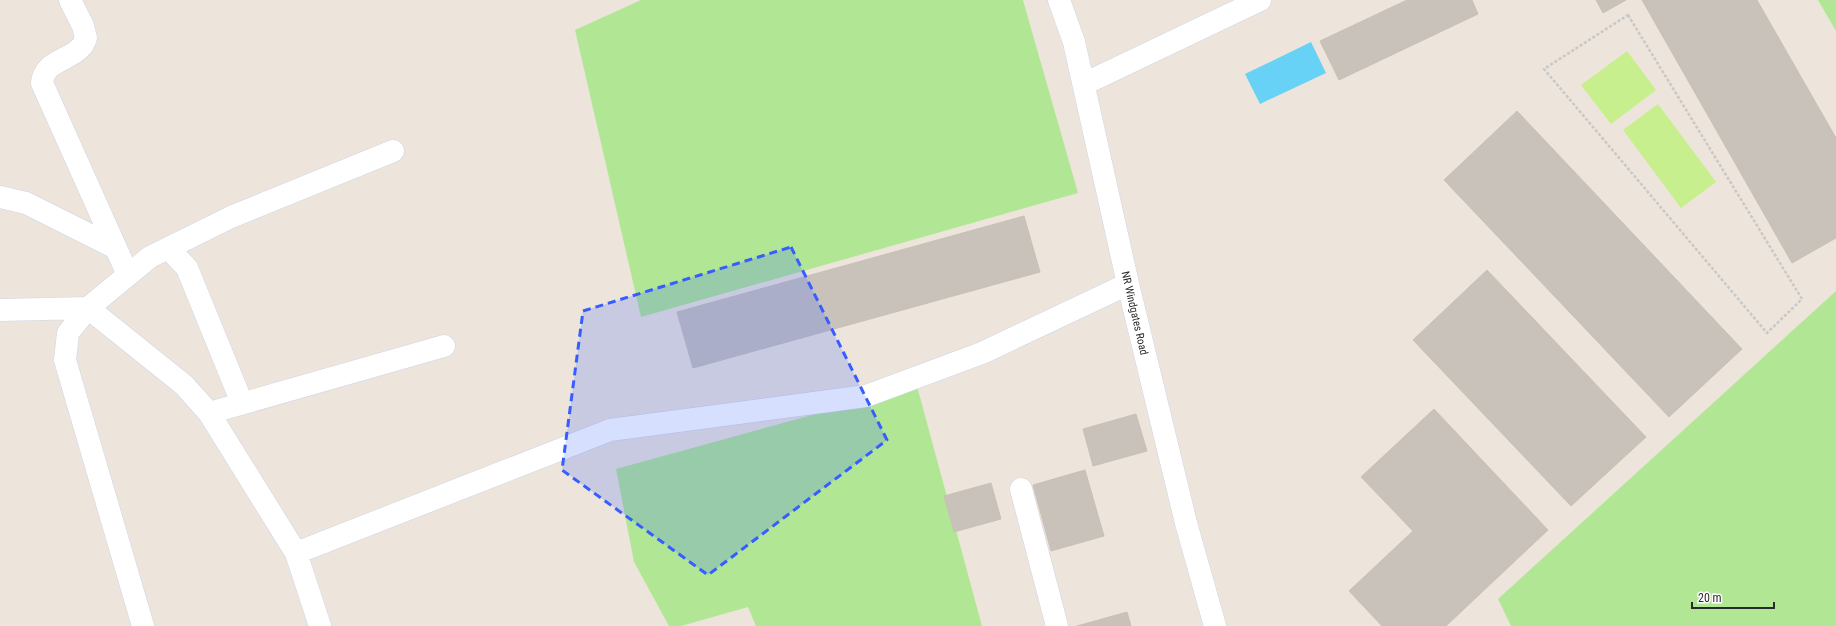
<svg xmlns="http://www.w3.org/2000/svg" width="1836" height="626" viewBox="0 0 1836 626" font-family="'Roboto Condensed',sans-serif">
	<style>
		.green { fill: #b1e794 }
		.pitch { fill: #c7ef8e }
		.water { fill: #67d1f6 }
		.building { fill: #c8c2bb; stroke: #c9c1b4 }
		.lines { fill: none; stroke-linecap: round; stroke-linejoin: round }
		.minor-casing { stroke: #d0d4e4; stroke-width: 23 }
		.path { stroke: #c8c8c8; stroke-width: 2.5; stroke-dasharray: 3 2; stroke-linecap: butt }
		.minor { stroke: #fff; stroke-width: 22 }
		.marked { fill: #365dff; fill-opacity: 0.2; stroke: #365dff; stroke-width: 3; stroke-dasharray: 8 5; stroke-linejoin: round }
		.labels { text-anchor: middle; stroke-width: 4; stroke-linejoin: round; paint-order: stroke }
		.street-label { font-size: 11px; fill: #2a2a2a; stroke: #fff }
	</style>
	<rect width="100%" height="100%" fill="#ede5db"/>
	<path class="green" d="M 641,0 L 1023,0 L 1078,193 L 641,317 L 575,30 Z
		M 1818,0 L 1836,0 L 1836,31 Z
		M 1836,291 L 1836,626 L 1511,626 L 1498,599 Z
		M 917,386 L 982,626 L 756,626 L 748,607 L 681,626 L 669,626 L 634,562 L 616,469 Z"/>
	<path class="pitch" d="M 1627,51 L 1656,90 L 1611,124 L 1581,85 Z
		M 1658,104 L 1716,182 L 1681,208 L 1623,130 Z"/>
	<path class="water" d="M 1311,42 L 1326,73 L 1260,104 L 1245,74 Z"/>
	<path class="building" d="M 1407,0 L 1472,0 L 1478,14 L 1339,80 L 1320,41 Z
		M 1596,0 L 1626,0 L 1603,13 Z
		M 1642,0 L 1757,0 L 1836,138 L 1836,238 L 1792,263 Z
		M 1517,111 L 1742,349 L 1669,417 L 1444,180 Z
		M 1024,216 L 1040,272 L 693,368 L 677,312 Z
		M 1487,270 L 1646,437 L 1571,506 L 1413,340 Z
		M 1434,409 L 1548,530 L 1446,626 L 1382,626 L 1349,591 L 1413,531 L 1361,477 Z
		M 1136,414 L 1147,451 L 1093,466 L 1083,429 Z
		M 1085,470 L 1104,536 L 1051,551 L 1033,485 Z
		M 991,483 L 1001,519 L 954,532 L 944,496 Z
		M 1127,612 L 1131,626 L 1077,626 Z"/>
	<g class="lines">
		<g class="minor-casing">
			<path id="minor" d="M 70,0 L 83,26 L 86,38 C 85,40 84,44 82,46 C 70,61 44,60 42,83 L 128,275
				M 1059,0 L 1074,42 L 1128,284 L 1186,523 L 1215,626
				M 1084,84 L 1260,0
				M 0,197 L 26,203 L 116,248
				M 168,248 L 187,268 L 242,403
				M 0,310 L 88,308 L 184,385 L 209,413 L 296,553 L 610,430 L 866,396 L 982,353 L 1128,284
				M 209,413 L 444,346
				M 1021,489 L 1057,626
				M 296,553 L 320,626
				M 143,626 L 65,360 L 68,333 L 88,308 L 150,257 L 231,217 L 393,151"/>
		</g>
		<path class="path" d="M 1628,15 L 1802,299 L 1767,333 L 1544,69 Z"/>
		<use href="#minor" class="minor"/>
	</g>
	<path class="marked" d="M 791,247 L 887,440 L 708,575 L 562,470 L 583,311 Z"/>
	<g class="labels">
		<g class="street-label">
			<text transform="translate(1135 313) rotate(77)" y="4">NR Windgates Road</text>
		</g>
	</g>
	<path d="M1692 602v6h82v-6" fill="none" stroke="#2a2a2a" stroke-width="2"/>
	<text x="1698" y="602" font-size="12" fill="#2a2a2a" stroke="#ffffff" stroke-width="3" paint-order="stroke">20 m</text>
</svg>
